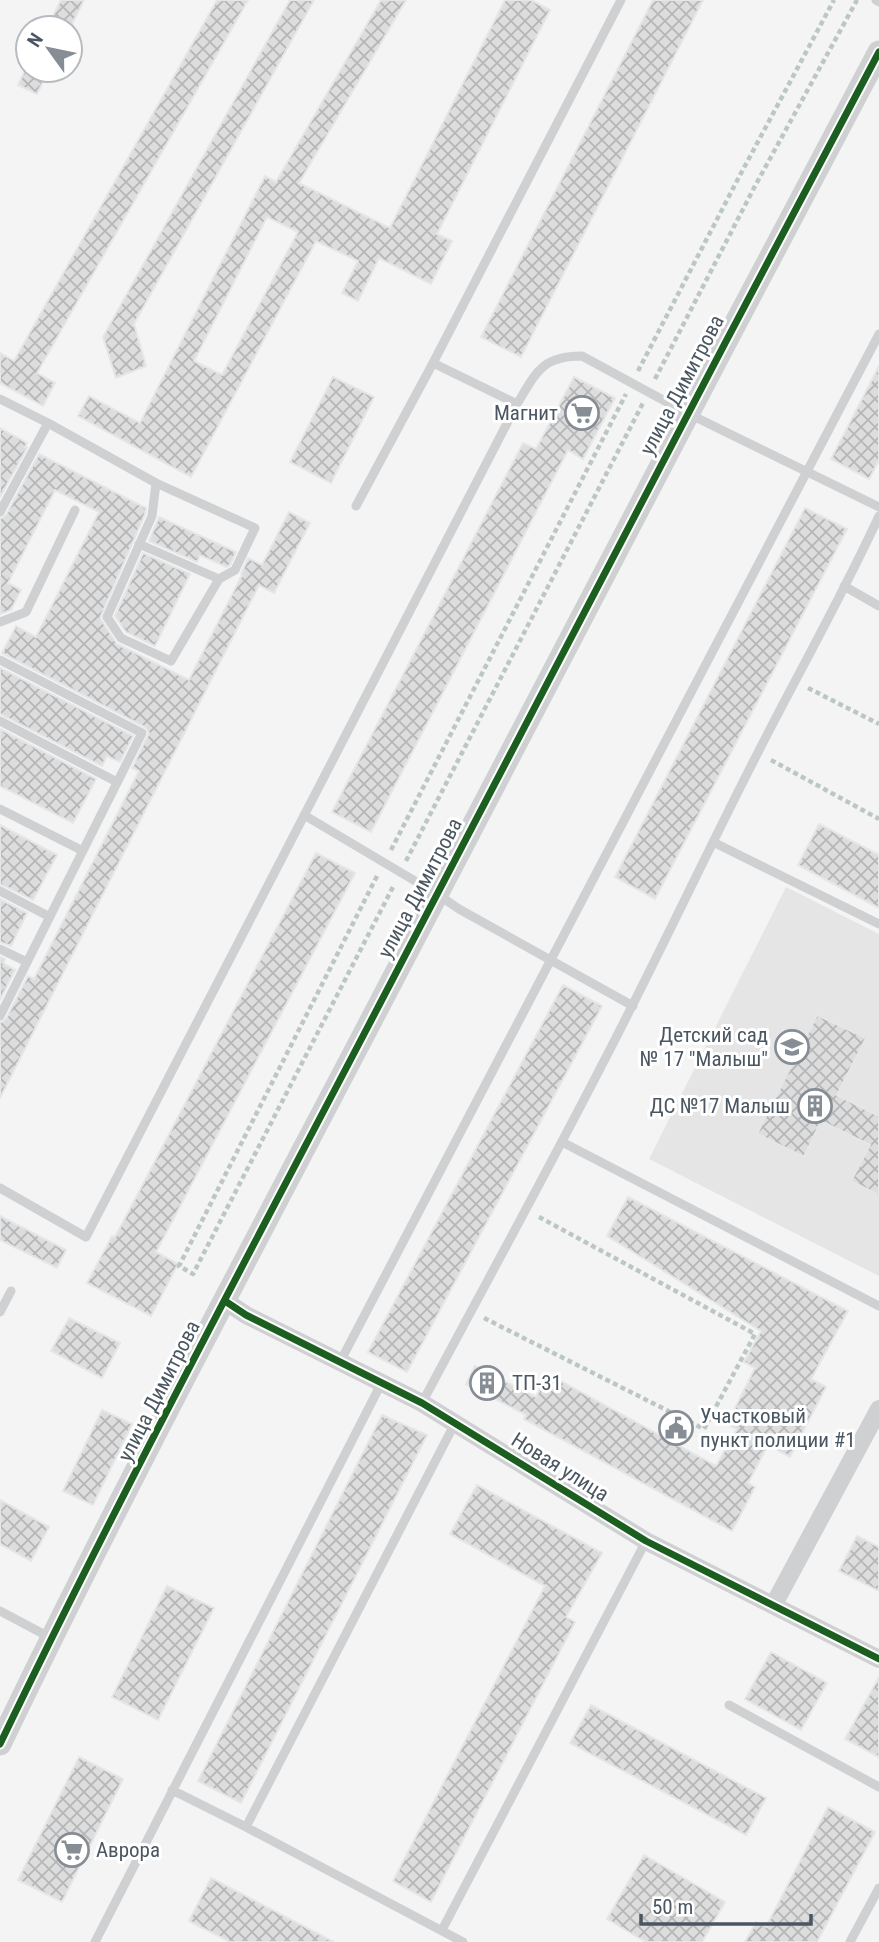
<svg xmlns="http://www.w3.org/2000/svg" width="879" height="1942" viewBox="0 0 879 1942" font-family="'Roboto Condensed',sans-serif">
	<style>
		.education { fill: #e6e5e6 }
		.building { fill: url(#building-cross-hatch); stroke: #e5e6e7; stroke-width: 2; fill-rule: evenodd }
		.lines { fill: none; stroke-linecap: round; stroke-linejoin: round }
		.path { stroke: #bcc7c4; stroke-width: 4.5; stroke-dasharray: 5 3.5; stroke-linecap: butt }
		.service { stroke: #ced0d2; stroke-width: 9 }
		.minor { stroke: #ced0d2; stroke-width: 18 }
		.tertiary { stroke: #ced0d2; stroke-width: 23 }
		.cycleway-casing { stroke: #fff; stroke-width: 11 }
		.cycleway { stroke: #1b5e20; stroke-width: 7 }
		.labels { text-anchor: middle; stroke-width: 6; stroke-linejoin: round; paint-order: stroke }
		.street-label { font-size: 21px; fill: #4a5661; stroke: #fff }
		.poi-label { font-size: 21px; fill: #4a5661; stroke: #fff; text-anchor: end }
	</style>
	<defs>
		<pattern id="building-cross-hatch" width="8" height="8" patternUnits="userSpaceOnUse" patternTransform="scale(1.75)"><rect width="8" height="8" fill="#ddddde"/><path d="M0 0l8 8M0 8l8-8" fill="none" stroke="#b5b6b7"/></pattern>
	</defs>
	<rect width="100%" height="100%" fill="#f4f4f4"/>
	<path class="education" d="M 786,887 L 879,934 L 879,1276 L 649,1159 Z"/>
	<path class="building" d="M 61,0 L 84,0 L 70,28 L 47,28 Z
		M 217,0 L 248,0 L 37,373 L 55,383 L 43,406 L 0,383 L 0,353 L 14,361 Z
		M 290,0 L 314,0 L 134,324 L 146,366 L 116,378 L 103,337 Z
		M 381,0 L 406,0 L 299,183 L 390,228 L 505,0 L 531,0 L 550,10 L 437,234 L 452,241 L 431,284 L 379,258 L 358,301 L 342,293 L 358,261 L 316,241 L 191,477 L 78,416 L 89,396 L 140,423 L 265,176 L 276,182 ZM 267,217 L 298,232 L 222,375 L 194,361 Z
		M 653,0 L 703,0 L 521,357 L 481,337 Z
		M 25,70 L 49,70 L 37,94 L 18,85 Z
		M 879,366 L 879,460 L 869,479 L 831,459 Z
		M 333,377 L 374,397 L 331,483 L 290,462 Z
		M 574,377 L 615,398 L 583,459 L 568,450 L 371,832 L 332,812 L 523,443 L 536,449 Z
		M 0,428 L 27,443 L 25,447 L 27,448 L 0,497 Z
		M 39,454 L 146,508 L 145,514 L 100,618 L 117,644 L 189,680 L 242,575 L 241,574 L 248,558 L 262,565 L 289,512 L 310,523 L 274,593 L 259,585 L 0,1098 L 0,1023 L 6,1019 L 28,976 L 34,979 L 139,771 L 132,768 L 149,733 L 145,727 L 2,653 L 16,626 L 36,637 L 99,512 L 55,490 L 8,583 L 21,590 L 11,610 L 0,614 L 0,519 L 6,515 Z
		M 805,508 L 847,529 L 655,899 L 615,877 Z
		M 159,517 L 236,552 L 230,565 L 226,567 L 200,555 L 197,562 L 149,541 Z
		M 143,553 L 190,574 L 155,646 L 126,632 L 115,616 Z
		M 0,668 L 133,736 L 120,762 L 107,756 L 102,766 L 0,714 Z
		M 0,729 L 96,779 L 73,823 L 0,786 Z
		M 819,824 L 879,855 L 879,908 L 798,865 Z
		M 0,825 L 57,855 L 33,900 L 0,884 Z
		M 316,853 L 355,873 L 156,1252 L 178,1264 L 151,1316 L 87,1283 L 112,1236 L 115,1237 L 142,1186 Z
		M 0,899 L 27,913 L 11,946 L 0,942 Z
		M 0,957 L 5,959 L 3,963 L 15,970 L 0,1000 Z
		M 563,985 L 602,1006 L 407,1372 L 368,1352 Z
		M 817,1015 L 866,1038 L 837,1095 L 879,1116 L 879,1195 L 851,1181 L 870,1145 L 821,1121 L 804,1157 L 757,1134 Z
		M 628,1197 L 848,1311 L 811,1379 L 826,1387 L 790,1457 L 768,1445 L 748,1483 L 755,1487 L 732,1531 L 524,1419 L 526,1415 L 466,1384 L 475,1366 L 536,1397 L 548,1374 L 716,1466 L 737,1429 L 727,1424 L 755,1368 L 744,1362 L 761,1331 L 607,1236 Z
		M 0,1216 L 66,1250 L 57,1268 L 0,1240 Z
		M 69,1318 L 120,1343 L 102,1378 L 51,1351 Z
		M 102,1410 L 132,1424 L 93,1505 L 63,1491 Z
		M 382,1415 L 427,1435 L 241,1803 L 198,1781 Z
		M 477,1485 L 602,1553 L 566,1617 L 575,1622 L 431,1902 L 393,1881 L 545,1586 L 450,1534 Z
		M 0,1500 L 49,1527 L 31,1561 L 0,1544 Z
		M 857,1536 L 879,1547 L 879,1591 L 839,1571 Z
		M 167,1586 L 214,1608 L 158,1720 L 112,1697 Z
		M 771,1652 L 827,1683 L 801,1730 L 745,1699 Z
		M 879,1677 L 879,1757 L 845,1739 Z
		M 591,1705 L 766,1798 L 746,1835 L 570,1743 Z
		M 79,1757 L 123,1779 L 62,1902 L 18,1880 Z
		M 828,1807 L 875,1832 L 817,1942 L 745,1942 L 756,1922 L 766,1927 Z
		M 644,1855 L 725,1902 L 702,1942 L 646,1942 L 607,1919 Z
		M 211,1878 L 242,1894 L 334,1942 L 230,1942 L 189,1921 Z"/>
	<g class="lines">
		<path class="path" d="M 638,371 L 739,177 L 834,0
			M 655,379 L 755,186 L 857,0
			M 808,688 L 879,724
			M 771,760 L 879,819
			M 391,850 L 626,394
			M 406,861 L 643,403
			M 377,876 L 179,1266 L 193,1274 L 394,885
			M 484,1318 L 704,1429 L 755,1334 L 539,1217"/>
		<path class="service" d="M 876,0 L 879,2
			M 433,363 L 517,404
			M 0,399 L 48,423 L 156,483 L 255,528 L 235,570 L 219,579 L 171,661 L 121,638 L 107,617 L 152,516 L 156,483
			M 356,506 L 433,363 L 621,0
			M 0,512 L 48,423
			M 139,544 L 219,579
			M 844,586 L 879,606
			M 0,622 L 26,612 L 75,510
			M 0,660 L 142,733 L 0,1016
			M 0,721 L 117,782
			M 0,809 L 83,851
			M 304,815 L 437,894 L 459,909 L 633,1006
			M 713,842 L 879,924
			M 0,891 L 50,917
			M 0,949 L 27,962
			M 562,1142 L 879,1306
			M 0,1188 L 86,1237 L 517,404 C 536,373 541,356 582,356 L 687,413 L 879,507
			M 0,1312 L 11,1291
			M 340,1362 L 879,334
			M 422,1403 C 492,1271 565,1140 632,1006 C 671,929 708,851 747,774 C 790,688 839,603 879,516
			M 0,1611 L 49,1637
			M 729,1705 L 879,1787
			M 172,1790 L 246,1827 L 463,1942
			M 246,1827 L 455,1423
			M 442,1930 L 646,1541
			M 95,1942 L 381,1384
			M 850,1942 L 879,1888"/>
		<path class="minor" d="M 225,1301 L 246,1315 L 422,1403 L 646,1541 L 879,1659
			M 774,1604 L 879,1409"/>
		<path class="tertiary" d="M 0,1744 C 115,1505 240,1271 363,1036 C 534,708 705,379 879,52"/>
		<g class="cycleway-casing">
			<path id="cycleway" d="M 225,1301 L 246,1315 L 422,1403 L 646,1541 L 879,1659
				M 0,1744 C 115,1505 240,1271 363,1036 C 534,708 705,379 879,52"/>
		</g>
		<use href="#cycleway" class="cycleway"/>
	</g>
	<defs>
		<g id="supermarket-ring" transform="scale(1.75)"><circle r="9.5" fill="#fff" stroke="#868d94" stroke-width="1.5"/><path d="M-6-5.5h2.5l.6 2H6L4.5 2H-2.5L-4.4-4H-6ZM-1.5 3.2a1.3 1.3 0 1 0 .1 0ZM3 3.2a1.3 1.3 0 1 0 .1 0Z" fill="#868d94"/></g>
		<g id="school-ring" transform="scale(1.75)"><circle r="9.5" fill="#fff" stroke="#868d94" stroke-width="1.5"/><path d="M0-5L7-2L0 1L-7-2ZM-4 1L0 2.5L4 1V4Q0 6-4 4Z" fill="#868d94"/></g>
		<g id="building-ring" transform="scale(1.75)"><circle r="9.5" fill="#fff" stroke="#868d94" stroke-width="1.5"/><path d="M-4-6H4V6H1V3H-1V6H-4ZM-2.5-4.3h1.7v1.8h-1.7ZM.8-4.3h1.7v1.8H.8ZM-2.5-1h1.7V.8h-1.7ZM.8-1h1.7V.8H.8Z" fill="#868d94"/></g>
		<g id="civic-ring" transform="scale(1.75)"><circle r="9.5" fill="#fff" stroke="#868d94" stroke-width="1.5"/><path d="M-.6-6.5H3V-4.5H.6V-3L4-1V1h2V6H-6V1h2V-1L-.6-3ZM-1.2 2.5V6h2.4V2.5Z" fill="#868d94"/></g>
	</defs>
	<g fill-rule="evenodd">
		<use href="#supermarket-ring" x="582" y="413"/>
		<use href="#school-ring" x="792" y="1047"/>
		<use href="#building-ring" x="815" y="1106"/>
		<use href="#building-ring" x="487" y="1383"/>
		<use href="#civic-ring" x="676" y="1428"/>
		<use href="#supermarket-ring" x="72" y="1850"/>
	</g>
	<g class="labels">
		<g class="street-label">
			<text transform="translate(682 385) rotate(-62)" y="7">улица Димитрова</text>
			<text transform="translate(420 888) rotate(-62)" y="7">улица Димитрова</text>
			<text transform="translate(159 1391) rotate(-63)" y="7">улица Димитрова</text>
			<text transform="translate(560 1467) rotate(32)" y="7">Новая улица</text>
		</g>
		<g class="poi-label">
			<text x="558" y="420">Магнит</text>
			<text x="768" y="1042">Детский сад<tspan x="768" dy="24">№ 17 "Малыш"</tspan></text>
			<text x="790" y="1113">ДС №17 Малыш</text>
			<text x="512" y="1390" text-anchor="start">ТП-31</text>
			<text x="700" y="1423" text-anchor="start">Участковый<tspan x="700" dy="24">пункт полиции #1</tspan></text>
			<text x="96" y="1857" text-anchor="start">Аврора</text>
		</g>
	</g>
	<g transform="translate(49 49) rotate(303)"><circle r="33" fill="#ffffff" stroke="#b7bbc0" stroke-width="2"/>
	<path d="M0-5L12 26L0 18L-12 26Z" fill="#868d94"/>
	<text y="-10" font-size="19" font-weight="bold" text-anchor="middle" fill="#4a5661">N</text>
	</g>
	<path d="M641 1914v10h170v-10" fill="none" stroke="#4a5661" stroke-width="3.5"/>
	<text x="652" y="1914" font-size="21" fill="#4a5661" stroke="#ffffff" stroke-width="5" paint-order="stroke">50 m</text>
</svg>
